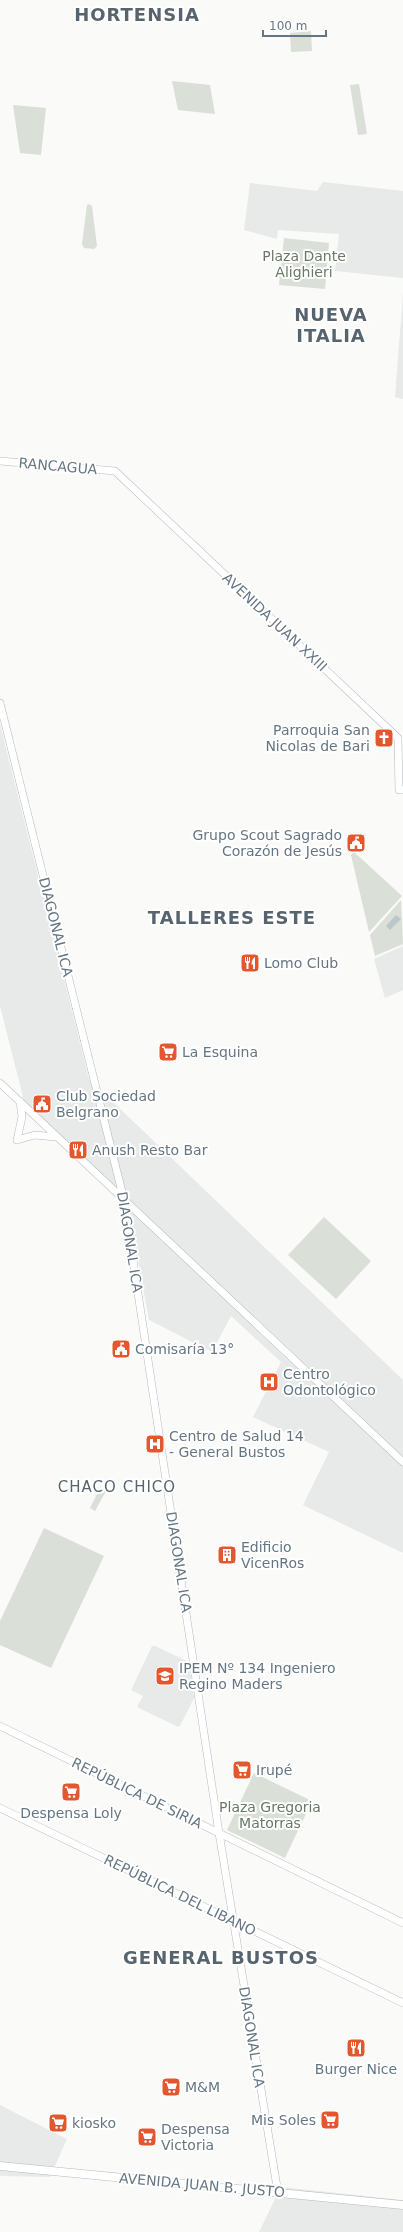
<svg xmlns="http://www.w3.org/2000/svg" width="403" height="2232" viewBox="0 0 403 2232" font-family="'DejaVu Sans',sans-serif">
	<style>
		.built { fill: #e8e9e9 }
		.green { fill: #dadfd7 }
		.water { fill: #bbc7cb }
		.lines { fill: none; stroke-linecap: round; stroke-linejoin: round }
		.secondary-casing { stroke: #b3babf; stroke-width: 8 }
		.primary-casing { stroke: #b5babe; stroke-width: 9 }
		.secondary { stroke: #fff; stroke-width: 7 }
		.primary { stroke: #fff; stroke-width: 8 }
		.labels { text-anchor: middle; stroke-width: 4; stroke-linejoin: round; paint-order: stroke }
		.park-label { font-size: 14px; fill: #687a64; stroke: #fff }
		.street-label { font-size: 14px; fill: #657683; stroke: #fff }
		.poi-label { font-size: 14px; fill: #657683; stroke: #fff; text-anchor: start }
		.neighbourhood-label { font-size: 15px; letter-spacing: 1px; fill: #57646e; stroke: #fff }
		.district-label { font-size: 18px; font-weight: bold; letter-spacing: 1px; fill: #57646e; stroke: #fff }
	</style>
	<rect width="100%" height="100%" fill="#fafaf8"/>
	<path class="built" d="M 323,182 L 403,191 L 403,278 L 335,271 L 339,234 L 278,230 L 277,239 L 244,230 L 250,183 L 317,191 Z
		M 403,293 L 403,399 L 395,397 Z
		M 0,724 L 89,1079 L 403,1380 L 403,1553 L 303,1505 L 329,1452 L 253,1417 L 281,1362 L 231,1316 L 212,1352 L 149,1320 L 128,1204 L 24,1101 L 0,1006 Z
		M 403,946 L 403,990 L 385,998 L 374,959 Z
		M 152,1646 L 155,1646 L 189,1662 L 194,1698 L 180,1726 L 178,1727 L 137,1707 L 143,1696 L 131,1690 Z
		M 0,2105 L 67,2139 L 50,2177 L 0,2176 Z
		M 281,2187 L 403,2200 L 403,2232 L 259,2232 Z"/>
	<path class="green" d="M 311,31 L 312,51 L 291,52 L 290,33 Z
		M 172,81 L 210,85 L 215,114 L 178,110 Z
		M 359,84 L 367,134 L 358,135 L 350,85 Z
		M 13,105 L 46,108 L 41,155 L 20,153 Z
		M 89,204 L 92,206 L 97,246 L 94,249 L 84,248 L 82,244 L 87,205 Z
		M 284,238 L 329,243 L 325,289 L 279,285 Z
		M 354,852 L 402,896 L 369,932 L 351,855 Z
		M 401,900 L 403,944 L 375,956 L 370,935 Z
		M 324,1217 L 371,1261 L 336,1299 L 288,1255 Z
		M 100,1488 L 106,1491 L 95,1511 L 90,1508 Z
		M 44,1528 L 104,1556 L 51,1668 L 0,1645 L 0,1621 Z
		M 254,1773 L 312,1801 L 285,1858 L 227,1830 Z"/>
	<path class="water" d="M 396,915 L 401,919 L 390,930 L 386,926 Z"/>
	<g class="lines">
		<g class="secondary-casing">
			<path id="secondary" d="M 0,461 L 115,471 L 398,738 L 399,790 L 403,790
				M 0,703 L 124,1200 L 219,1833 L 278,2193
				M 0,1083 L 403,1462
				M 17,1140 L 35,1135 L 56,1137
				M 17,1140 L 22,1117 L 20,1101
				M 0,1726 L 403,1923
				M 0,1808 L 403,2003"/>
		</g>
		<g class="primary-casing">
			<path id="primary" d="M 0,2166 L 403,2205"/>
		</g>
		<use href="#secondary" class="secondary"/>
		<use href="#primary" class="primary"/>
	</g>
	<defs>
		<g id="church-square" transform="scale(1)"><rect x="-9" y="-9" width="18" height="18" rx="4" fill="#e4572e" stroke="#fff"/><path d="M-1.2-6h2.4v3.5h3.3v2.4h-3.3V6h-2.4V-.1h-3.3v-2.4h3.3Z" fill="#fff"/></g>
		<g id="civic-square" transform="scale(1)"><rect x="-9" y="-9" width="18" height="18" rx="4" fill="#e4572e" stroke="#fff"/><path d="M-.6-6.5H3V-4.5H.6V-3L4-1V1h2V6H-6V1h2V-1L-.6-3ZM-1.2 2.5V6h2.4V2.5Z" fill="#fff"/></g>
		<g id="restaurant-square" transform="scale(1)"><rect x="-9" y="-9" width="18" height="18" rx="4" fill="#e4572e" stroke="#fff"/><path d="M-5-6h1v4h1v-4h1v4h1v-4h1v5L-1.5 .5V6h-2V.5L-5-1ZM5-6V6H3V1.5H1.5Q1.5-4 5-6Z" fill="#fff"/></g>
		<g id="supermarket-square" transform="scale(1)"><rect x="-9" y="-9" width="18" height="18" rx="4" fill="#e4572e" stroke="#fff"/><path d="M-6-5.5h2.5l.6 2H6L4.5 2H-2.5L-4.4-4H-6ZM-1.5 3.2a1.3 1.3 0 1 0 .1 0ZM3 3.2a1.3 1.3 0 1 0 .1 0Z" fill="#fff"/></g>
		<g id="hospital-square" transform="scale(1)"><rect x="-9" y="-9" width="18" height="18" rx="4" fill="#e4572e" stroke="#fff"/><path d="M-5-5h3v3.5h4V-5h3V5h-3V1.5h-4V5h-3Z" fill="#fff"/></g>
		<g id="building-square" transform="scale(1)"><rect x="-9" y="-9" width="18" height="18" rx="4" fill="#e4572e" stroke="#fff"/><path d="M-4-6H4V6H1V3H-1V6H-4ZM-2.5-4.3h1.7v1.8h-1.7ZM.8-4.3h1.7v1.8H.8ZM-2.5-1h1.7V.8h-1.7ZM.8-1h1.7V.8H.8Z" fill="#fff"/></g>
		<g id="school-square" transform="scale(1)"><rect x="-9" y="-9" width="18" height="18" rx="4" fill="#e4572e" stroke="#fff"/><path d="M0-5L7-2L0 1L-7-2ZM-4 1L0 2.5L4 1V4Q0 6-4 4Z" fill="#fff"/></g>
	</defs>
	<g fill-rule="evenodd">
		<use href="#church-square" x="384" y="738"/>
		<use href="#civic-square" x="356" y="843"/>
		<use href="#restaurant-square" x="250" y="963"/>
		<use href="#supermarket-square" x="168" y="1052"/>
		<use href="#civic-square" x="42" y="1104"/>
		<use href="#restaurant-square" x="78" y="1150"/>
		<use href="#civic-square" x="121" y="1349"/>
		<use href="#hospital-square" x="269" y="1382"/>
		<use href="#hospital-square" x="155" y="1444"/>
		<use href="#building-square" x="227" y="1555"/>
		<use href="#school-square" x="165" y="1676"/>
		<use href="#supermarket-square" x="242" y="1770"/>
		<use href="#supermarket-square" x="71" y="1792"/>
		<use href="#restaurant-square" x="356" y="2048"/>
		<use href="#supermarket-square" x="171" y="2087"/>
		<use href="#supermarket-square" x="330" y="2120"/>
		<use href="#supermarket-square" x="58" y="2123"/>
		<use href="#supermarket-square" x="147" y="2137"/>
	</g>
	<g class="labels">
		<g class="park-label">
			<text x="304" y="261">Plaza Dante<tspan x="304" dy="16">Alighieri</tspan></text>
			<text x="270" y="1812">Plaza Gregoria<tspan x="270" dy="16">Matorras</tspan></text>
		</g>
		<g class="street-label">
			<text transform="translate(58 466) rotate(5)" y="5">RANCAGUA</text>
			<text transform="translate(275 622) rotate(43)" y="5">AVENIDA JUAN XXIII</text>
			<text transform="translate(56 927) rotate(76)" y="5">DIAGONAL ICA</text>
			<text transform="translate(130 1242) rotate(81)" y="5">DIAGONAL ICA</text>
			<text transform="translate(179 1562) rotate(81)" y="5">DIAGONAL ICA</text>
			<text transform="translate(137 1793) rotate(26)" y="5">REPÚBLICA DE SIRIA</text>
			<text transform="translate(180 1895) rotate(26)" y="5">REPÚBLICA DEL LIBANO</text>
			<text transform="translate(252 2037) rotate(81)" y="5">DIAGONAL ICA</text>
			<text transform="translate(202 2185) rotate(5)" y="5">AVENIDA JUAN B. JUSTO</text>
		</g>
		<g class="poi-label">
			<text x="370" y="735" text-anchor="end">Parroquia San<tspan x="370" dy="16">Nicolas de Bari</tspan></text>
			<text x="342" y="840" text-anchor="end">Grupo Scout Sagrado<tspan x="342" dy="16">Corazón de Jesús</tspan></text>
			<text x="264" y="968">Lomo Club</text>
			<text x="182" y="1057">La Esquina</text>
			<text x="56" y="1101">Club Sociedad<tspan x="56" dy="16">Belgrano</tspan></text>
			<text x="92" y="1155">Anush Resto Bar</text>
			<text x="135" y="1354">Comisaría 13°</text>
			<text x="283" y="1379">Centro<tspan x="283" dy="16">Odontológico</tspan></text>
			<text x="169" y="1441">Centro de Salud 14<tspan x="169" dy="16">- General Bustos</tspan></text>
			<text x="241" y="1552">Edificio<tspan x="241" dy="16">VicenRos</tspan></text>
			<text x="179" y="1673">IPEM Nº 134 Ingeniero<tspan x="179" dy="16">Regino Maders</tspan></text>
			<text x="256" y="1775">Irupé</text>
			<text x="71" y="1818" text-anchor="middle">Despensa Loly</text>
			<text x="356" y="2074" text-anchor="middle">Burger Nice</text>
			<text x="185" y="2092">M&amp;M</text>
			<text x="316" y="2125" text-anchor="end">Mis Soles</text>
			<text x="72" y="2128">kiosko</text>
			<text x="161" y="2134">Despensa<tspan x="161" dy="16">Victoria</tspan></text>
		</g>
		<g class="neighbourhood-label">
			<text x="117" y="1492">CHACO CHICO</text>
		</g>
		<g class="district-label">
			<text x="137" y="21">HORTENSIA</text>
			<text x="331" y="321">NUEVA<tspan x="331" dy="21">ITALIA</tspan></text>
			<text x="232" y="924">TALLERES ESTE</text>
			<text x="221" y="1964">GENERAL BUSTOS</text>
		</g>
	</g>
	<path d="M263 30v6h63v-6" fill="none" stroke="#657683" stroke-width="2"/>
	<text x="269" y="30" font-size="12" fill="#657683" stroke="#ffffff" stroke-width="3" paint-order="stroke">100 m</text>
</svg>
